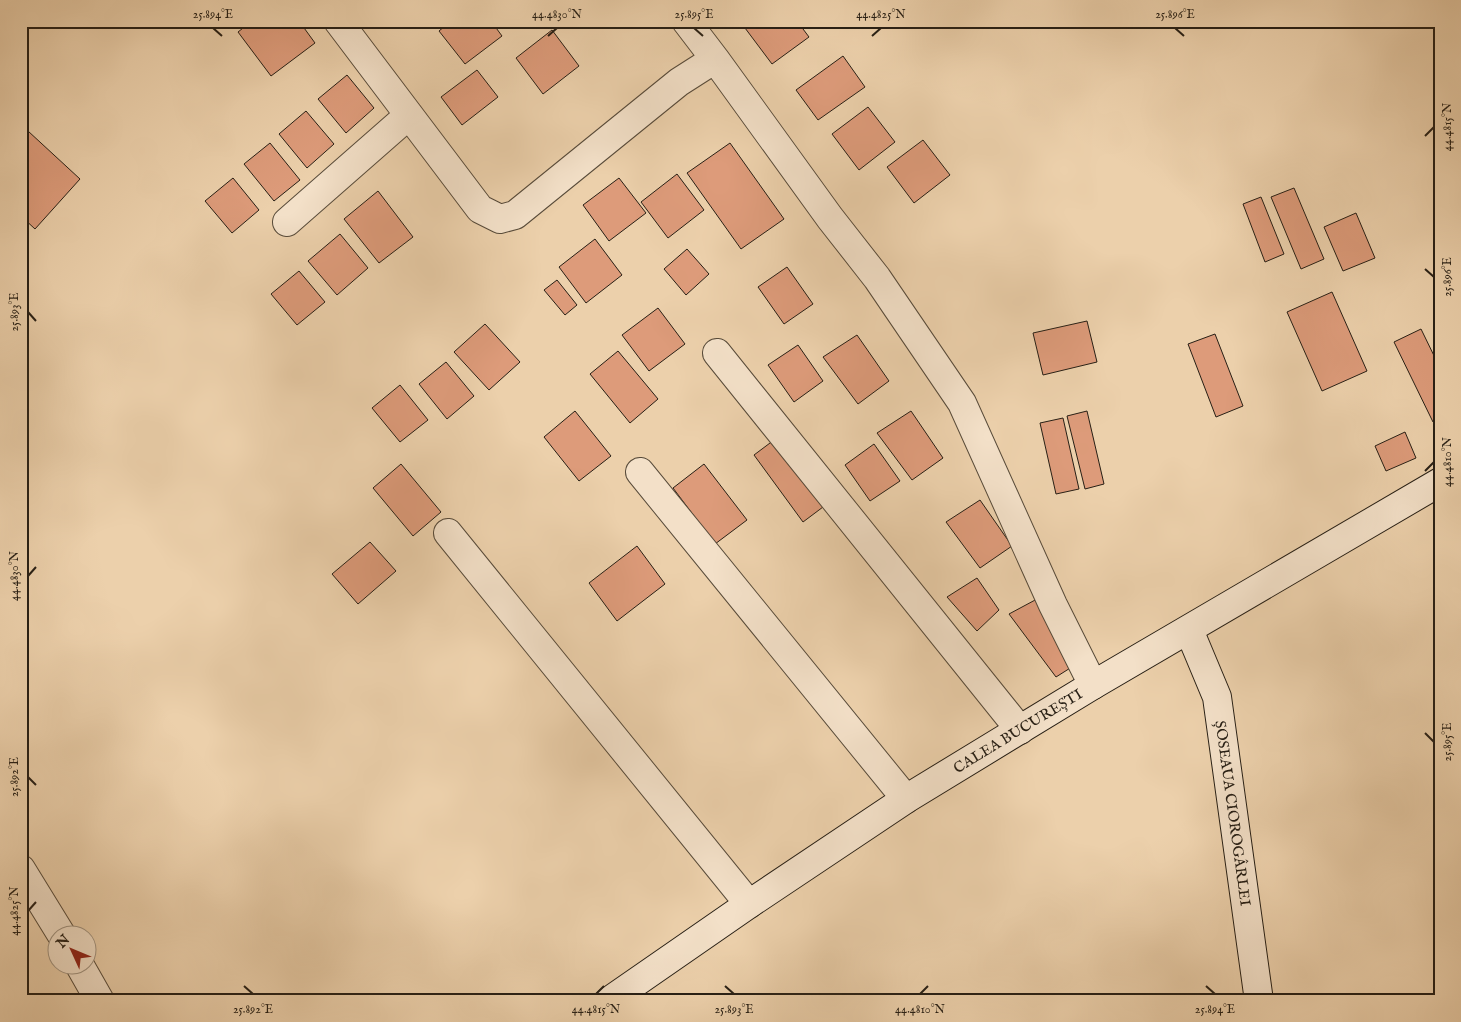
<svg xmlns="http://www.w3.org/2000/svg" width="1461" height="1022" viewBox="0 0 1461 1022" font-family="'IM FELL English',serif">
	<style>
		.building { fill: #dd9b7a; stroke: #271f15 }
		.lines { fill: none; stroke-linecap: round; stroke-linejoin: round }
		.street-casing { stroke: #584b3a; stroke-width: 30 }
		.secondary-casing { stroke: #271f15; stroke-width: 30 }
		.street { stroke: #f3e0c8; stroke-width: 28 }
		.secondary { stroke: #f3e0c8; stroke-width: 28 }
		.ticks { fill: none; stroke: #271f15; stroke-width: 2 }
		.labels { text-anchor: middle; stroke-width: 4; stroke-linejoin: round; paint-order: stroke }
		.street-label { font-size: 15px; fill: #271f15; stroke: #f3e0c8 }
		.neatline { fill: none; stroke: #271f15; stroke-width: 2 }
		.ticks-label { font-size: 12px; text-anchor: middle; fill: #271f15 }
	</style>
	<rect width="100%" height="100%" fill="#ecd0ab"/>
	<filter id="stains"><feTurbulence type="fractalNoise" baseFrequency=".004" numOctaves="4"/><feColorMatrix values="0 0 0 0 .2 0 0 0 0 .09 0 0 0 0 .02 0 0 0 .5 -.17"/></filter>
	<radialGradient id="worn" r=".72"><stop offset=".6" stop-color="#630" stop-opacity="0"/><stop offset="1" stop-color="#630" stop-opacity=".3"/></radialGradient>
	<path class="building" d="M 252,21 L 299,21 L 315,43 L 271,76 L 238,32 Z
		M 451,21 L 491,21 L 502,36 L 465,64 L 439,31 Z
		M 755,21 L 797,21 L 809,37 L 772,64 L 745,28 Z
		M 552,30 L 579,66 L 543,94 L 516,58 Z
		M 843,56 L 865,87 L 818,120 L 796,90 Z
		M 477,70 L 498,97 L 462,125 L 441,97 Z
		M 347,75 L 374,108 L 346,133 L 318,99 Z
		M 868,107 L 895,142 L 859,170 L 832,134 Z
		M 306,111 L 334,144 L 307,168 L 279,134 Z
		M 28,131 L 80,179 L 35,229 L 21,216 L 21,139 Z
		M 923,140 L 950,175 L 914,203 L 887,167 Z
		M 270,143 L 300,180 L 274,201 L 244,164 Z
		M 730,143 L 784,219 L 741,249 L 687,173 Z
		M 677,174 L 704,210 L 668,238 L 641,202 Z
		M 233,178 L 259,210 L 232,233 L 205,201 Z
		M 619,178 L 646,213 L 609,241 L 583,205 Z
		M 1294,188 L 1324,259 L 1301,269 L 1271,197 Z
		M 378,191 L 413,237 L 379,263 L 344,219 Z
		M 1261,197 L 1284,254 L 1265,262 L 1243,204 Z
		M 1356,213 L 1375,258 L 1343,271 L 1324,227 Z
		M 340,234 L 368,268 L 337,295 L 308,261 Z
		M 595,239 L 622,275 L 586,303 L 559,267 Z
		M 687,249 L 709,274 L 686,295 L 664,269 Z
		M 787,267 L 813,304 L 784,324 L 758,287 Z
		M 299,271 L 325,302 L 297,325 L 271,294 Z
		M 557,280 L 577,305 L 565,315 L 544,290 Z
		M 1332,292 L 1367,371 L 1322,391 L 1287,312 Z
		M 658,308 L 685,344 L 649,371 L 622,335 Z
		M 1087,321 L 1097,362 L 1043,375 L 1033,333 Z
		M 485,324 L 520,362 L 489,390 L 454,352 Z
		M 1421,329 L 1440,368 L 1440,419 L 1433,422 L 1394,342 Z
		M 1215,334 L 1243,406 L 1216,417 L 1188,344 Z
		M 857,335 L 889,381 L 858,404 L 823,357 Z
		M 798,345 L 823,381 L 794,402 L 768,365 Z
		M 618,351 L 658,399 L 630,423 L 590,374 Z
		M 446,362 L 474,396 L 447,419 L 419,384 Z
		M 400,385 L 428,420 L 400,442 L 372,408 Z
		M 575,411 L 611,456 L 579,481 L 544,437 Z
		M 911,411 L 943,458 L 912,480 L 877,433 Z
		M 1087,411 L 1104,484 L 1085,489 L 1067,416 Z
		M 1063,418 L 1079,489 L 1056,494 L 1040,423 Z
		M 1405,432 L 1416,458 L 1386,471 L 1375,446 Z
		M 774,440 L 823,507 L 803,522 L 754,455 Z
		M 874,444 L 900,481 L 870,501 L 845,465 Z
		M 401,464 L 441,512 L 413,536 L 373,488 Z
		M 704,464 L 747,520 L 715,544 L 673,488 Z
		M 980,500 L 1012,546 L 980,568 L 946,522 Z
		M 370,542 L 396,571 L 358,604 L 332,574 Z
		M 637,546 L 665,584 L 617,621 L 589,583 Z
		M 977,578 L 999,610 L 977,631 L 947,597 Z
		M 1037,599 L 1075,665 L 1056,677 L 1009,614 Z"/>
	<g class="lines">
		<g class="street-casing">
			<path id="street" d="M 338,21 L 480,209 L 500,219 L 515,215 L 679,82 L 715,59 L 830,218 L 877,278 L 962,403 L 1053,605 L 1093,685
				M 686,21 L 715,59
				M 287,222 L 409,115
				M 717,353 L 1020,730
				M 640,472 L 906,799
				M 448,533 L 749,904
				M 21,869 L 61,934
				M 79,964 L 100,1001"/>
		</g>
		<g class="secondary-casing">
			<g id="secondary">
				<path id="s1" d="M 1189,630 L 1217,697 L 1259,1001"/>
				<path id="s2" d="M 609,1001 L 749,904 L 906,799 L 1093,685 L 1440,482"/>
			</g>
		</g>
		<use href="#street" class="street"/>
		<use href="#secondary" class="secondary"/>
	</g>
	<path class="ticks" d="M 213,28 L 222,36M 694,28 L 703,36M 1175,28 L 1184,36M 548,36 L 557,28M 872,36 L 881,28M 1425,136 L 1434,127M 1425,269 L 1434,277M 28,312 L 36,321M 1425,471 L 1434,462M 28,576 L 36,567M 1425,733 L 1434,742M 28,777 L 36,785M 28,911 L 36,902M 244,986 L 253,994M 725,986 L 734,994M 1206,986 L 1215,994M 596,994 L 604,986M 920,994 L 928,986"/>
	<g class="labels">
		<g class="street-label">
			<text dy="5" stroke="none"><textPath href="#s2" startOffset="490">CALEA BUCUREȘTI</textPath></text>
			<text dy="5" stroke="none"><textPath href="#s1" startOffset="190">ȘOSEAUA CIOROGÂRLEI</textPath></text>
		</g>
	</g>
	<rect width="1461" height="1022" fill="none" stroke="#ecd0ab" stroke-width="55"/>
	<g transform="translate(72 950) rotate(314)"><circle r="24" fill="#f3e0c8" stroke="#a19380"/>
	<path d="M0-4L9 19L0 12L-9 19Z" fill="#8f2418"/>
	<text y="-8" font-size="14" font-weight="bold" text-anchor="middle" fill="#271f15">N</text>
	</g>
	<rect x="28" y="28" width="1406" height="966" class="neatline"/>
	<g class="ticks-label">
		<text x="213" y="18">25.894°E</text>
		<text x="557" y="18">44.4830°N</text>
		<text x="694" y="18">25.895°E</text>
		<text x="881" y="18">44.4825°N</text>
		<text x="1175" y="18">25.896°E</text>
		<text transform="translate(1447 127) rotate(-90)" y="4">44.4815°N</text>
		<text transform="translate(1447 277) rotate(-90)" y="4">25.896°E</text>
		<text transform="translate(14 312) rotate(-90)" y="4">25.893°E</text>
		<text transform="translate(1447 462) rotate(-90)" y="4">44.4810°N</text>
		<text transform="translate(14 576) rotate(-90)" y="4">44.4830°N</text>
		<text transform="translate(1447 742) rotate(-90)" y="4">25.895°E</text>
		<text transform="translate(14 777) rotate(-90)" y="4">25.892°E</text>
		<text transform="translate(14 911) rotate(-90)" y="4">44.4825°N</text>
		<text x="253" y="1013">25.892°E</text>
		<text x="596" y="1013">44.4815°N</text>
		<text x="734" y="1013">25.893°E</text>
		<text x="920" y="1013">44.4810°N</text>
		<text x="1215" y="1013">25.894°E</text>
	</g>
	<rect width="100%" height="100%" filter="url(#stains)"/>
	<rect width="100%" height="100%" fill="url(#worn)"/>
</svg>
